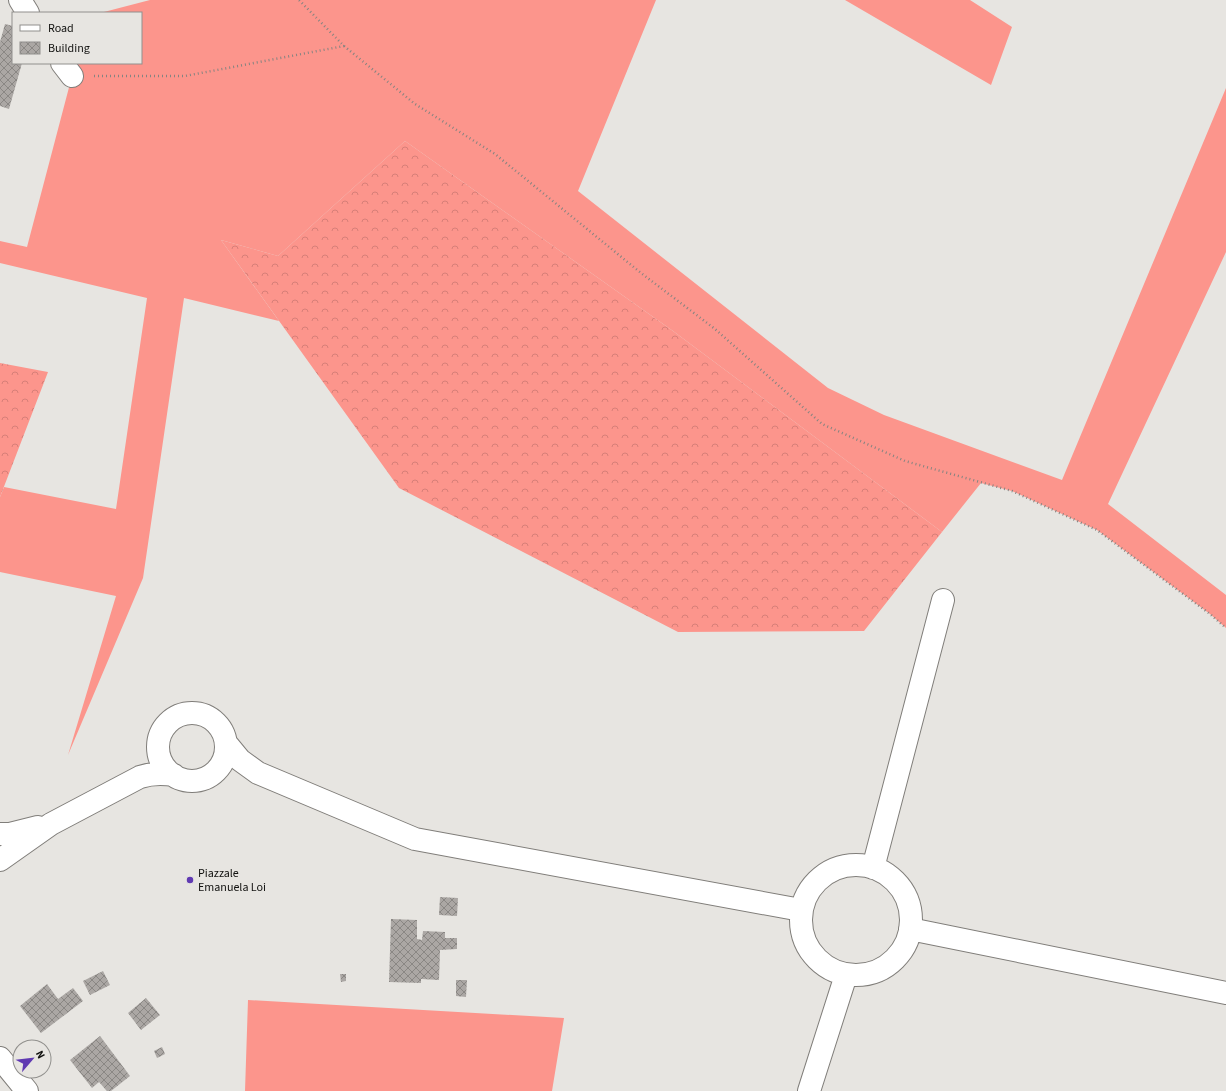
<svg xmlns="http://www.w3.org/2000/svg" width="1226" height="1091" viewBox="0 0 1226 1091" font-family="'Source Sans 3',sans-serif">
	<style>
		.grass { fill: #fc958c }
		.forest { fill: url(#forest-crowns) }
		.building { fill: url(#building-cross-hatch) }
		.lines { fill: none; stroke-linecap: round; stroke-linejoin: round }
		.street-casing { stroke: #807e7a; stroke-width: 24 }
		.secondary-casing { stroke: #807e7a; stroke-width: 24 }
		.path { stroke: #858481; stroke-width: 2.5; stroke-dasharray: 1 3; stroke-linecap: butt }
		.street { stroke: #fff; stroke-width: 22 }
		.secondary { stroke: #fff; stroke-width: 22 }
		.poi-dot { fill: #603ab2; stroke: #e7e5e1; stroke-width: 1.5 }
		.labels { text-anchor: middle; stroke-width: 4; stroke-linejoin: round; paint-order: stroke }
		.poi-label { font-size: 12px; fill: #11110f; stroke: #e7e5e1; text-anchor: start }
	</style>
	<defs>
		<pattern id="forest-crowns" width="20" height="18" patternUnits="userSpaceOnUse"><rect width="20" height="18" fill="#fc958c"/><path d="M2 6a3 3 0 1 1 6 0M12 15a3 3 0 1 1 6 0" fill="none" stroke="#d77f78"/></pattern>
		<pattern id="building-cross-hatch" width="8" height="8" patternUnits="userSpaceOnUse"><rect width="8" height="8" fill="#aba7a4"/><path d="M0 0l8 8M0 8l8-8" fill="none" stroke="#8a8784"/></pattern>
	</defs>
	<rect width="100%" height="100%" fill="#e7e5e1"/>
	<path class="grass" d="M 150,0 L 656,0 L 578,191 L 828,388 L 884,415 L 1062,480 L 1226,88 L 1226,252 L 1108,504 L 1226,595 L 1226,628 L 1210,614 L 1097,530 L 1012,491 L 981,483 L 942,532 L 673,331 L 405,141 L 278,256 L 221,240 L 279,321 L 184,298 L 143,578 L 68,755 L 116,596 L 0,572 L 0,497 L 4,487 L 116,509 L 147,298 L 0,263 L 0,241 L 27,247 L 72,76 L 62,63 L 141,63 L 141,13 L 100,13 Z
		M 845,0 L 970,0 L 1012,27 L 991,85 Z
		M 248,1000 L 564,1018 L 552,1091 L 245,1091 Z"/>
	<path class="forest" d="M 405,141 L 673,331 L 942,532 L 864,631 L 678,632 L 399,488 L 221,240 L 278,256 Z
		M 0,363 L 48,372 L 0,497 Z"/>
	<path class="building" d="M 5,24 L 13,26 L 13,63 L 22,63 L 9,109 L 0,106 L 0,42 Z
		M 440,897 L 458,898 L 457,916 L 439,915 Z
		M 391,919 L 417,920 L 417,939 L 422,940 L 423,931 L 445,932 L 445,938 L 457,938 L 457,949 L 440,950 L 439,980 L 421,979 L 421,983 L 389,982 Z
		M 103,971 L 110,985 L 90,995 L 83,981 Z
		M 340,974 L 346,974 L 346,981 L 341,982 Z
		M 456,980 L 467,980 L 466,997 L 456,996 Z
		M 47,984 L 58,999 L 73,988 L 83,1001 L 41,1033 L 20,1006 Z
		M 146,998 L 160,1015 L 141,1030 L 128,1013 Z
		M 100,1036 L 130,1076 L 111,1091 L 107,1091 L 99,1082 L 92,1088 L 70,1060 Z
		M 162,1047 L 165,1054 L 157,1058 L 154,1051 Z"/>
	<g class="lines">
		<g class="street-casing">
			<path id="street" d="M 20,0 L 28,13
				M 62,63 L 72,76
				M158 747a34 34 0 1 1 68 0a34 34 0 1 1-68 0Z
				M 226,743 L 240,760 L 258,773 L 415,839 L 801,910
				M 0,834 L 10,834 L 38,827
				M 0,860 L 51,824 L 140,777 C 152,773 161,773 174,775
				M801 920a55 55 0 1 1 110 0a55 55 0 1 1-110 0Z
				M 873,868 L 943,600
				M 910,929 L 1226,993
				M 809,1091 L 846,975"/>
		</g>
		<g class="secondary-casing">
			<path id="secondary" d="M 0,1058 L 27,1091"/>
		</g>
		<path class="path" d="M 344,46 L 415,104 L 495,154 L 641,273 L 715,329 L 822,424 L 905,461 L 1012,491 L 1097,530 L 1210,614 L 1226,628
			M 94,76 L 185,76 L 344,46 L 299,0"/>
		<use href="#street" class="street"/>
		<use href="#secondary" class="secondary"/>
	</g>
	<circle class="poi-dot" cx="190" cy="880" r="4"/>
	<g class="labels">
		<g class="poi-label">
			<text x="198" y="877">Piazzale<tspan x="198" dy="14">Emanuela Loi</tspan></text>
		</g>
	</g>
	<rect x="12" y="12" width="130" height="52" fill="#e7e5e1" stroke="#91908d"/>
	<rect x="20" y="25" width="20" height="6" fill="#ffffff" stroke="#91908d"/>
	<text x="48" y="32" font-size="12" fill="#11110f">Road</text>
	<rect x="20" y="42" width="20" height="12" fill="url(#building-cross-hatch)" stroke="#91908d"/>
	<text x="48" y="52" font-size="12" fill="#11110f">Building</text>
	<g transform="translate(32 1059) rotate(62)"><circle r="19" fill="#e7e5e1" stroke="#91908d"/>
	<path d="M0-3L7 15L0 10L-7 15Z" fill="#603ab2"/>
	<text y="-6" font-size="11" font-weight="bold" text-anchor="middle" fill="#11110f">N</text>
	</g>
</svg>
